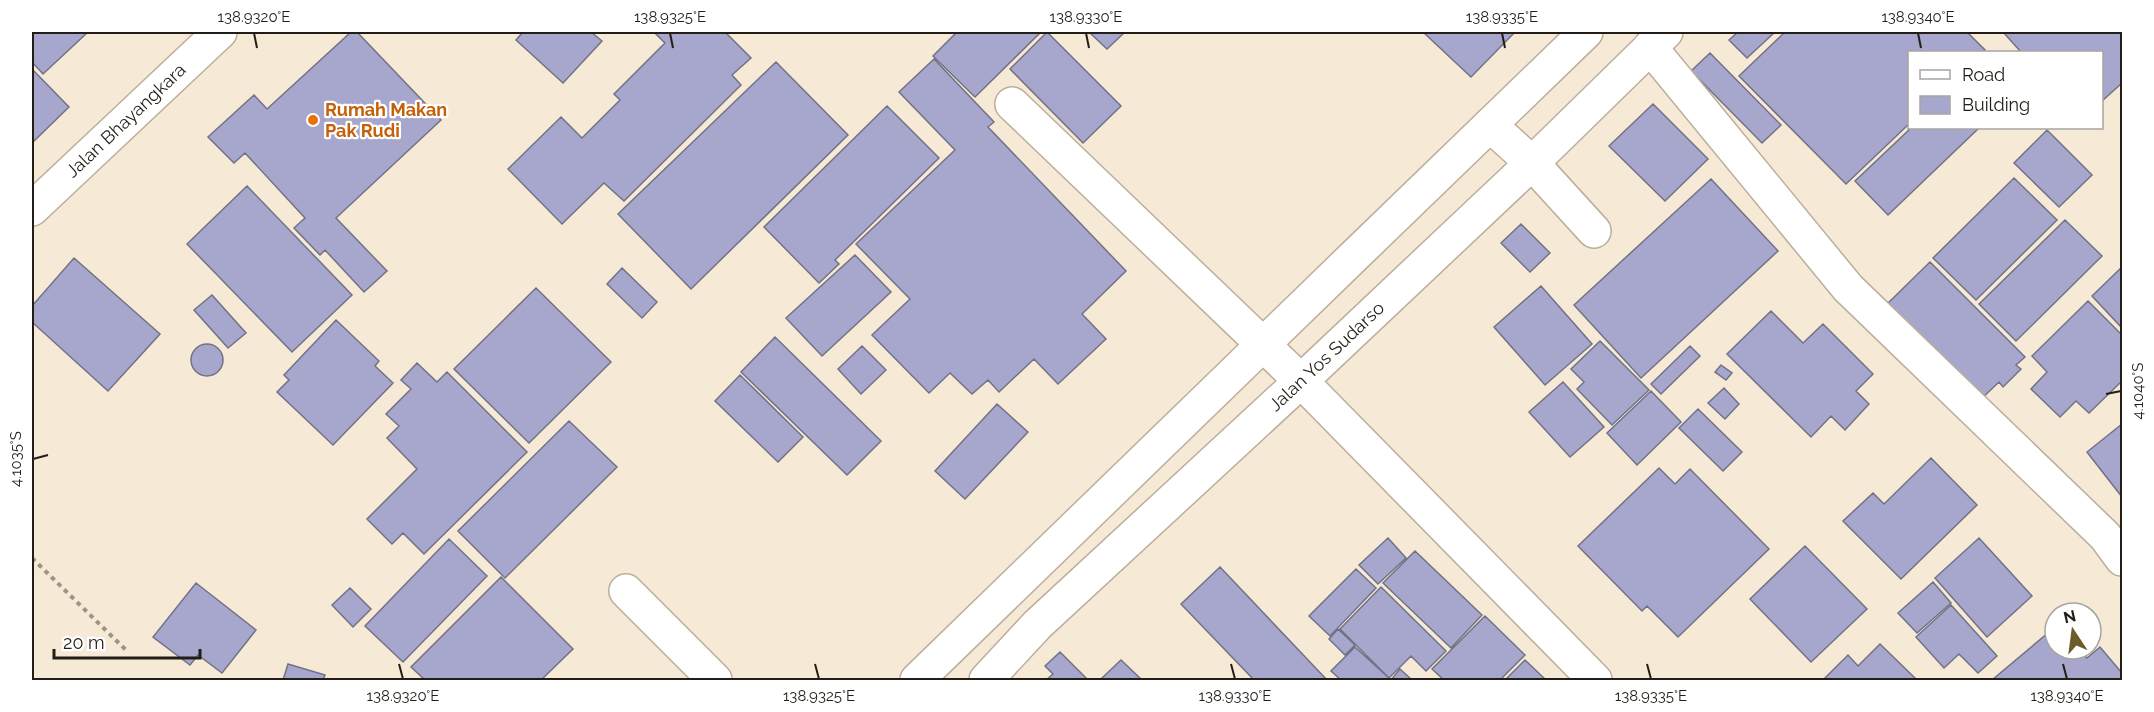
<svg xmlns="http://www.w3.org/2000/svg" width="2154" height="712" viewBox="0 0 2154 712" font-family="Raleway,sans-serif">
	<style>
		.building { fill: #a7a6cd; stroke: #727286; stroke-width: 1.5 }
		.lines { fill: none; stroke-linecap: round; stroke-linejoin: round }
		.minor-casing { stroke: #bbaf9c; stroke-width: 36 }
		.major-casing { stroke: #bbaf9c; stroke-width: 36 }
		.highway-casing { stroke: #bbaf9c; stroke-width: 36 }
		.path { stroke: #9e9486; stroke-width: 4; stroke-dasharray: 4.5 4.5; stroke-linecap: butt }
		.minor { stroke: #fff; stroke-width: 33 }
		.major { stroke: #fff; stroke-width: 33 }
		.highway { stroke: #fff; stroke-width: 33 }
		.ticks { fill: none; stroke: #221d16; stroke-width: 2 }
		.food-dot { fill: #e8710a; stroke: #fff; stroke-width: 2 }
		.labels { text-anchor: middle; stroke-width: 4.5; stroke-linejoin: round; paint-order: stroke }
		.food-label { font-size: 18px; font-weight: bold; fill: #c56008; stroke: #fff; text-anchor: start }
		.street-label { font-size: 18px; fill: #221d16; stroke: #fff }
		.neatline { fill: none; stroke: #221d16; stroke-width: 2 }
		.ticks-label { font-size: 15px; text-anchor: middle; fill: #221d16 }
	</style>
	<rect width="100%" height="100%" fill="#f6e9d5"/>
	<path class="building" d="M 32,32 L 88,32 L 43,74 L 32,62 Z
		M 351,32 L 357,32 L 441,120 L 336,218 L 387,271 L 364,292 L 325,250 L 320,255 L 294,228 L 305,218 L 245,153 L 234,163 L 208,137 L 254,95 L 267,109 Z
		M 523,32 L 591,32 L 602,41 L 563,83 L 516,40 Z
		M 659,32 L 725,32 L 751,58 L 732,75 L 741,85 L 624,201 L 604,183 L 562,224 L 508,169 L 561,117 L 582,138 L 620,100 L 614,94 L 665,43 L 656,34 Z
		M 957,32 L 1041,32 L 975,97 L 933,56 Z
		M 1047,32 L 1121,106 L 1083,143 L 1010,69 Z
		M 1089,32 L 1125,32 L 1107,49 Z
		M 1423,32 L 1515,32 L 1471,77 Z
		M 1738,32 L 1775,32 L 1747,58 L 1729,40 Z
		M 1785,32 L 1967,32 L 1985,50 L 1982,52 L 1910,52 L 1910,123 L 1846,184 L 1739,76 Z
		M 2003,32 L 2122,32 L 2122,83 L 2102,101 L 2102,52 L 2021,52 Z
		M 1710,53 L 1781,125 L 1762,143 L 1691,71 Z
		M 934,59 L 994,122 L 988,127 L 1126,271 L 1082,314 L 1106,339 L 1058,384 L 1034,359 L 999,392 L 988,380 L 972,394 L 950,373 L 929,393 L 872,335 L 910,299 L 856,244 L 955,150 L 899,92 Z
		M 776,62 L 848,135 L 691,289 L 618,214 Z
		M 32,69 L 69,107 L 32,143 Z
		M 1653,104 L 1708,159 L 1665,201 L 1609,146 Z
		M 887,106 L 939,158 L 835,260 L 839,264 L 819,283 L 764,227 Z
		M 1911,128 L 1979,128 L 1888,215 L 1855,181 Z
		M 2047,130 L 2092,175 L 2059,207 L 2014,163 Z
		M 2014,178 L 2057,220 L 1976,300 L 1933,258 Z
		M 1711,179 L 1778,251 L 1641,378 L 1574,305 Z
		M 247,186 L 352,295 L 292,352 L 187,244 Z
		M 2065,220 L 2102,256 L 2016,341 L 1979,304 Z
		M 1521,224 L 1550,253 L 1530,272 L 1501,243 Z
		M 855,255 L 891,292 L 822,356 L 786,318 Z
		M 74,258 L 160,334 L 108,391 L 32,322 L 32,306 Z
		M 1930,262 L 2025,357 L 2016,365 L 2021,369 L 2003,387 L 1999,382 L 1979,401 L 1885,306 Z
		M 2122,267 L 2122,328 L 2092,296 Z
		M 622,268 L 657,302 L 642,318 L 607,284 Z
		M 1541,286 L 1592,344 L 1545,385 L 1494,327 Z
		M 536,288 L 611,362 L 529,443 L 454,369 Z
		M 212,295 L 246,333 L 228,348 L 194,310 Z
		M 2088,301 L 2122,335 L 2122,381 L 2089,413 L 2076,401 L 2060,417 L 2031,389 L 2047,372 L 2032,356 Z
		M 1771,311 L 1803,343 L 1823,324 L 1873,374 L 1856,391 L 1869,404 L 1845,430 L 1831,416 L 1811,437 L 1727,354 Z
		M 336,320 L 379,361 L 375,366 L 393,383 L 333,445 L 277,392 L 289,380 L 284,375 Z
		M 775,337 L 881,441 L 847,475 L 741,372 Z
		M 1600,341 L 1649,390 L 1612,425 L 1577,389 L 1584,382 L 1571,369 Z
		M191 360a16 16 0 1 1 32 0a16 16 0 1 1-32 0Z
		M 862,346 L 886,370 L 861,394 L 838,369 Z
		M 1690,346 L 1700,356 L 1661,394 L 1651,384 Z
		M 417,363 L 437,382 L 447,372 L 527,452 L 424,554 L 403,533 L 392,544 L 367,519 L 417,469 L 387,438 L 399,426 L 386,414 L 411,389 L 401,380 Z
		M 1721,365 L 1732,373 L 1726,380 L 1715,372 Z
		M 740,375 L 803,437 L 778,462 L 715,401 Z
		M 1563,382 L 1604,427 L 1570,457 L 1529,412 Z
		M 1724,388 L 1739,404 L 1725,419 L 1708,403 Z
		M 1651,391 L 1681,422 L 1637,465 L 1607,433 Z
		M 997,404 L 1028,432 L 965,499 L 935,471 Z
		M 1698,409 L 1742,452 L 1723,471 L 1679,428 Z
		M 569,421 L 617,467 L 505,578 L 458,531 Z
		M 2122,424 L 2122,497 L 2087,452 Z
		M 1931,458 L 1977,505 L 1901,579 L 1843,521 L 1873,493 L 1884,504 Z
		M 1659,468 L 1675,484 L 1690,469 L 1769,549 L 1678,637 L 1647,606 L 1642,611 L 1578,546 Z
		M 1388,538 L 1406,558 L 1378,584 L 1359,565 Z
		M 1979,538 L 2032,596 L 1987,637 L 1935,578 Z
		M 449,539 L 487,576 L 403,662 L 365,626 Z
		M 1805,546 L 1867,609 L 1811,662 L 1750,599 Z
		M 1415,551 L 1482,615 L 1451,648 L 1383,583 Z
		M 1220,567 L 1327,680 L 1254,680 L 1181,604 Z
		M 1356,569 L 1376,588 L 1330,636 L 1309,616 Z
		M 501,577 L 573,649 L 541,680 L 425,680 L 411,667 Z
		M 1933,582 L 1951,603 L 1917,633 L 1898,613 Z
		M 196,583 L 256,630 L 222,673 L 198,655 L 190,665 L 153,637 Z
		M 1381,587 L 1446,651 L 1426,671 L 1411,656 L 1389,678 L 1340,629 Z
		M 350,588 L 371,609 L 353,627 L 332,605 Z
		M 1951,605 L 1997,656 L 1978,673 L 1959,654 L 1944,668 L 1916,637 Z
		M 1485,616 L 1525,655 L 1500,680 L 1444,680 L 1432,669 Z
		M 2055,627 L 2055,649 L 2079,649 L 2087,658 L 2100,647 L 2122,673 L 2122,680 L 1992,680 Z
		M 1338,629 L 1355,645 L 1345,655 L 1329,639 Z
		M 1880,644 L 1917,680 L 1823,680 L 1848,655 L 1858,666 Z
		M 1355,647 L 1391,680 L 1400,669 L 1412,680 L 1341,680 L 1331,671 Z
		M 1060,652 L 1088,680 L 1046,680 L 1053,674 L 1045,666 Z
		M 1121,660 L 1142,680 L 1104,680 L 1102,678 Z
		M 1525,660 L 1546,680 L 1505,680 Z
		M 288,664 L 325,675 L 323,680 L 283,680 Z"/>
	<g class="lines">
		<g class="minor-casing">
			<path id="minor" d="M 1650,47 L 1848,288 L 2105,536 L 2122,559
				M 1012,104 L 1301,381 L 1595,680
				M 1490,125 L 1532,163 L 1594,231
				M 626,591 L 715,680"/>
		</g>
		<g class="major-casing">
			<g id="major">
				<path id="s1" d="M 32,209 L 220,32"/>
			</g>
		</g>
		<g class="highway-casing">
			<g id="highway">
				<path d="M 917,680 C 1139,463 1363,248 1586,32"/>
				<path id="s2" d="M 986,680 L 1037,625 L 1301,381 L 1532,163 L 1666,32"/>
			</g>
		</g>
		<path class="path" d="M 32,558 L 128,652"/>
		<use href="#minor" class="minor"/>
		<use href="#major" class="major"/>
		<use href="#highway" class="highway"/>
	</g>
	<path class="ticks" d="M 254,33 L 257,48M 670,33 L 673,48M 1086,33 L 1089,48M 1502,33 L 1505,48M 1918,33 L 1921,48M 2106,394 L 2121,391M 33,459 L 48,455M 399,664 L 403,679M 815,664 L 819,679M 1231,664 L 1235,679M 1647,664 L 1651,679M 2063,664 L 2067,679"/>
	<circle class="food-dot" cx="313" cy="120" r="6"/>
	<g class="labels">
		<g class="food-label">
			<text x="325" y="116">Rumah Makan<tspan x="325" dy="21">Pak Rudi</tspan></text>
		</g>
		<g class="street-label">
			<text dy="6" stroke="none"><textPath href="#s1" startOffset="129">Jalan Bhayangkara</textPath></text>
			<text dy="6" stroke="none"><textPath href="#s2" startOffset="470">Jalan Yos Sudarso</textPath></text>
		</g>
	</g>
	<rect width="2154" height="712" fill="none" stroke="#ffffff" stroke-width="66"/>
	<rect x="1908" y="51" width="195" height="78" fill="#ffffff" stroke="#a7a5a2" stroke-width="1.5"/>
	<rect x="1920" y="70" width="30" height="9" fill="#ffffff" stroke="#a7a5a2" stroke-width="1.5"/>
	<text x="1962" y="81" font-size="18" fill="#221d16">Road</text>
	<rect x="1920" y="96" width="30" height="18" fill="#a7a6cd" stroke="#a7a5a2" stroke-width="1.5"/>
	<text x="1962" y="111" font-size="18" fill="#221d16">Building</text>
	<g transform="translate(2073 631) rotate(347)"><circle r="28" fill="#ffffff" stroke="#a7a5a2" stroke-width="1.5"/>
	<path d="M0-4.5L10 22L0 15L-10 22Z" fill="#6d5c2a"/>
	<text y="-9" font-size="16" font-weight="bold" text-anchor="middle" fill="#221d16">N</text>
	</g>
	<path d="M54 649v9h146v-9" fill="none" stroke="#221d16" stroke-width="3"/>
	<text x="63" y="649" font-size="18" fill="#221d16" stroke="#ffffff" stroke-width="4.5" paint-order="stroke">20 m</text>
	<rect x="33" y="33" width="2088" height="646" class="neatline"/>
	<g class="ticks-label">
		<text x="254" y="22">138.9320°E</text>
		<text x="670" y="22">138.9325°E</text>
		<text x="1086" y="22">138.9330°E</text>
		<text x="1502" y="22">138.9335°E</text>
		<text x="1918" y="22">138.9340°E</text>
		<text transform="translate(2138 391) rotate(-90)" y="5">4.1040°S</text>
		<text transform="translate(16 459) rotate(-90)" y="5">4.1035°S</text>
		<text x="403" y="701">138.9320°E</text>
		<text x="819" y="701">138.9325°E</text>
		<text x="1235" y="701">138.9330°E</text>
		<text x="1651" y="701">138.9335°E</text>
		<text x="2067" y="701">138.9340°E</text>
	</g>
</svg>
